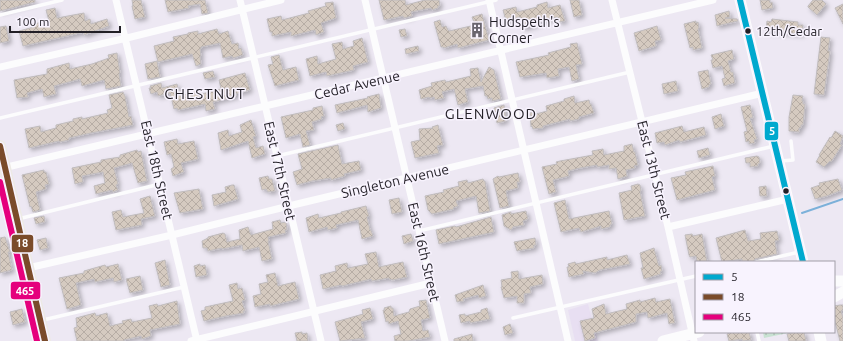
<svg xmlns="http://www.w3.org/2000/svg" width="843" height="341" viewBox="0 0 843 341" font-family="Ubuntu,sans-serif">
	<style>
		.built { fill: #e8dff2 }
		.grass { fill: url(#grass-dots) }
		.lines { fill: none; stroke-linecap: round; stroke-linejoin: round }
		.stream { stroke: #7cb1da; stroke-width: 2 }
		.building { fill: url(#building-cross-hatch); stroke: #c0bcbe; filter: url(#shadow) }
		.lane { stroke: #fcfcfd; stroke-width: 3.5 }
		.street { stroke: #fcfcfd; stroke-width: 7 }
		.secondary { stroke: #fcfcfd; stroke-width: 11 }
		.primary { stroke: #edeae5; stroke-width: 12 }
		.bus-1-casing { stroke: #f8f3fe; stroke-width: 9 }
		.bus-2-casing { stroke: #f8f3fe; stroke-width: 9 }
		.bus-3-casing { stroke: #f8f3fe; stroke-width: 9 }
		.bus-1 { stroke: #00a9ce; stroke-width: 6 }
		.bus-2 { stroke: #7a4b2a; stroke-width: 6 }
		.bus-3 { stroke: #e5007d; stroke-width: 6 }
		.bus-dot { fill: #221f26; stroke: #f8f3fe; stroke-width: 1.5 }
		.labels { text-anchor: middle; stroke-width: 3; stroke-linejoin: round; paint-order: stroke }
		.bus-label { font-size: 13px; fill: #221f26; stroke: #f8f3fe; text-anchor: start }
		.poi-label { font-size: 14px; fill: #221f26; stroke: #f8f3fe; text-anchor: start }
		.street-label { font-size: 14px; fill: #221f26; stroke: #f8f3fe }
		.neighbourhood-label { font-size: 15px; letter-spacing: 1px; fill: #221f26; stroke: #f8f3fe }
		.line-badge { stroke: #f8f3fe; stroke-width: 1.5 }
		.badge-label { font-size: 11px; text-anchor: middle; font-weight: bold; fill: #fff }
	</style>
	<defs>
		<pattern id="grass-dots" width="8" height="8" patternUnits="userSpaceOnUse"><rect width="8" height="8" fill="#c8e1d2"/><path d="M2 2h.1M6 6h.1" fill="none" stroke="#acc1b4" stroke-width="1.8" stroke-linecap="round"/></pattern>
		<pattern id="building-cross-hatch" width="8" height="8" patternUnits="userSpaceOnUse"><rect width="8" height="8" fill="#d5cac0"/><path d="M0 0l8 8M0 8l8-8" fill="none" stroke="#b7ada5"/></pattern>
		<filter id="shadow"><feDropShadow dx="2.5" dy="2.5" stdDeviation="2" flood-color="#0004"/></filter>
	</defs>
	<rect width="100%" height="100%" fill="#ede8f3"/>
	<path class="built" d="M 588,304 L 598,341 L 575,341 L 568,310 Z"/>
	<path class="grass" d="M 763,332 L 793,332 L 764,338 Z"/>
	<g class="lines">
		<path class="stream" d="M 802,213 L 843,199"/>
	</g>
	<path class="building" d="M 0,0 L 35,0 L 35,2 L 0,11 Z
		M 132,0 L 141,0 L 145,17 L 135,19 L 132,6 L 133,6 Z
		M 165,0 L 205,0 L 208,13 L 202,14 L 200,4 L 188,6 L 189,8 L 168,12 Z
		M 379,0 L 405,0 L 406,5 L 425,0 L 439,0 L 440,6 L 438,6 L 438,8 L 432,10 L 431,8 L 411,12 L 412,16 L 404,18 L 403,16 L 384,20 Z
		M 570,0 L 579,0 L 582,15 L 574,17 Z
		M 760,0 L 770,0 L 770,3 L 772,2 L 773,8 L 762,10 Z
		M 813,0 L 822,0 L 826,4 L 817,15 L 808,7 L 808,6 Z
		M 333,2 L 336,18 L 321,23 L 324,32 L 316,35 L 315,30 L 291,36 L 291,32 L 272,36 L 272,32 L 270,32 L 267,19 L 281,16 L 282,20 L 309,13 L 308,11 L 326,6 L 325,3 Z
		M 547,2 L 548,8 L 560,5 L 565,21 L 559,22 L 557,17 L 537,22 L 537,24 L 523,28 L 520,17 L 506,21 L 503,10 L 516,7 L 517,12 L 537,7 L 537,5 Z
		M 843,4 L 843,24 L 835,8 Z
		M 55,8 L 57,18 L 84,13 L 85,21 L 90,19 L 91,24 L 107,19 L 109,26 L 84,35 L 84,32 L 23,46 L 19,31 L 34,27 L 33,24 L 49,21 L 46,10 Z
		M 729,11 L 730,17 L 725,18 L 737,19 L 738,21 L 717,26 L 715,15 Z
		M 482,14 L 489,40 L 458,48 L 457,44 L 444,48 L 443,47 L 441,47 L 434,22 L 440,20 L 442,27 L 446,26 L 448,30 L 449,31 L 475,25 L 472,17 Z
		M 772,19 L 798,22 L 798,25 L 803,25 L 802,34 L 766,31 L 767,21 L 771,22 Z
		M 696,21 L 696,23 L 698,22 L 699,28 L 698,29 L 702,48 L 693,50 L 693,47 L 690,48 L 684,24 Z
		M 6,26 L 9,41 L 0,43 L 0,27 Z
		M 657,26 L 661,40 L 655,41 L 656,46 L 639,51 L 634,33 Z
		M 217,29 L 219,34 L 228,31 L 232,44 L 238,43 L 239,49 L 241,48 L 243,55 L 233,58 L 232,56 L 223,58 L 220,43 L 201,47 L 201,49 L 200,49 L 201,56 L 200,56 L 201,64 L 196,66 L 192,54 L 158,62 L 154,46 L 174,41 L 173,37 L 188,34 L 188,33 L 198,31 L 198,34 Z
		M 405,29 L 407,36 L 401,37 L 399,30 Z
		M 821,37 L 830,38 L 828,51 L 830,51 L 824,95 L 814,94 Z
		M 362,38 L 368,62 L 353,66 L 354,70 L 327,76 L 326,72 L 310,76 L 306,59 L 317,56 L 318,64 L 336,59 L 332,44 L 342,42 L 343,49 L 354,46 L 353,41 Z
		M 577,43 L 582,64 L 576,65 L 579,79 L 572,81 L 569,67 L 558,69 L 559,76 L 547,78 L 546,73 L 520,77 L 516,62 L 549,55 L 548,53 L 571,47 L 570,44 Z
		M 418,46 L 419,51 L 406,54 L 405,49 Z
		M 732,50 L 734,59 L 728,61 L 731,72 L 733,72 L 735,83 L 724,86 L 722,79 L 725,78 L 722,66 L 713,68 L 711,60 L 713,60 L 711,55 Z
		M 117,53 L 120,73 L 119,74 L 121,86 L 106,89 L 104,80 L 82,86 L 80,79 L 54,86 L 56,94 L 44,97 L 42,89 L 27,93 L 28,97 L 17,98 L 14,80 L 47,74 L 47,69 L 69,63 L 70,69 L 92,64 L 109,58 L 108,55 Z
		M 279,55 L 283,70 L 296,67 L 299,80 L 275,86 L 268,65 L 273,64 L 271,57 Z
		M 157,61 L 160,77 L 148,79 L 145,64 Z
		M 489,67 L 494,70 L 501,99 L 492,101 L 492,98 L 488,99 L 487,96 L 485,96 L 483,86 L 465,89 L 468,102 L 458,105 L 454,89 L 442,92 L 444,98 L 435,100 L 434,97 L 430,98 L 429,97 L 421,99 L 419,90 L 432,86 L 431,83 L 445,80 L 446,82 L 471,76 L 470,69 L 478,68 L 481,82 Z
		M 708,70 L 711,84 L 709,85 L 709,87 L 702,89 L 698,72 Z
		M 213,71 L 215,77 L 205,79 L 203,73 Z
		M 245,73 L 250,90 L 235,94 L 236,96 L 213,102 L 215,109 L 206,111 L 205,104 L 178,110 L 177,108 L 174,109 L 170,93 L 158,96 L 157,92 L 151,94 L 149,88 L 151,88 L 150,86 L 161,83 L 162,88 L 177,84 L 180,96 L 191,93 L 191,91 L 196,90 L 198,95 L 221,89 L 219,80 Z
		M 676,81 L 678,91 L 664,94 L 662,84 Z
		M 123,92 L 125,96 L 129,117 L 131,116 L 133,125 L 91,133 L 69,138 L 69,140 L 60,142 L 59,141 L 29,148 L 25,129 L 40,126 L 41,132 L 56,128 L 56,125 L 73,121 L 73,119 L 82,117 L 82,119 L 108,113 L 107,110 L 112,108 L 109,95 Z
		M 379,94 L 381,108 L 368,112 L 367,105 L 337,113 L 335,105 L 368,98 L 367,97 Z
		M 793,95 L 803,96 L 802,101 L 803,101 L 803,104 L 805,104 L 803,125 L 801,125 L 801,128 L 799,128 L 799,132 L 789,131 L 789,117 Z
		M 574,96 L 575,103 L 589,100 L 590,104 L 591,104 L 594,113 L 579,117 L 579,119 L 570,121 L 570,119 L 543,126 L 543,128 L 533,129 L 532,126 L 531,127 L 530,113 L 535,112 L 536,114 L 547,111 L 546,106 L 564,101 L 564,99 Z
		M 504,105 L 506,121 L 497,123 L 494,108 Z
		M 750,105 L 753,118 L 750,118 L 757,139 L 754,140 L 755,143 L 749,144 L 749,141 L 746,142 L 744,132 L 747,131 L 741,107 Z
		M 322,106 L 324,116 L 321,117 L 322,119 L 312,122 L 314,130 L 306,131 L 310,145 L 303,147 L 300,134 L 286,138 L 281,117 L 313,110 L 313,108 Z
		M 721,114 L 724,126 L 715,129 L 712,117 Z
		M 251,120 L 256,136 L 253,137 L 256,148 L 263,146 L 265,154 L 252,158 L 248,141 L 221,150 L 218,133 L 228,130 L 229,136 L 242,132 L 240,125 Z
		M 343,123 L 345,129 L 338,131 L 336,125 Z
		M 438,125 L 443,145 L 437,146 L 439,153 L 415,158 L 411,142 L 420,140 L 419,129 L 433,128 L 432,127 Z
		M 682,126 L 684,132 L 704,127 L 706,135 L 680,142 L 679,140 L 665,145 L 664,142 L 657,143 L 655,133 Z
		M 835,131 L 843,136 L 840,144 L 842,145 L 831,162 L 830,161 L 824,167 L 816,162 L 820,155 L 819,155 L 830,137 L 831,138 Z
		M 177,139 L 178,144 L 194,141 L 198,159 L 181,163 L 184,172 L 173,176 L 171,169 L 174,167 L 171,154 L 167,155 L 164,142 Z
		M 632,144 L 634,152 L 635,152 L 638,165 L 634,166 L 635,168 L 626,170 L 627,176 L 618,179 L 616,168 L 609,169 L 609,165 L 597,167 L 597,165 L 580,168 L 568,171 L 569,176 L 553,180 L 556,192 L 549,194 L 542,167 L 557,164 L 556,162 L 560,161 L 593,155 L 592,151 L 603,149 L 604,155 L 624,151 L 624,146 Z
		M 338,145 L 342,164 L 359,161 L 361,170 L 344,174 L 345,176 L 331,180 L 331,178 L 312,181 L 297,185 L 293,172 L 302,169 L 298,154 Z
		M 708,148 L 710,155 L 699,158 L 697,151 Z
		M 137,150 L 138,152 L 141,151 L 147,181 L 138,183 L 132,163 L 114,168 L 118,184 L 116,185 L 118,190 L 113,192 L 112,190 L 96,194 L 94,186 L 105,183 L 103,172 L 82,176 L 83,182 L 75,184 L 72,168 L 101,162 L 101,160 L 120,157 L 120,155 Z
		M 757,156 L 759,157 L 760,163 L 758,164 L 758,166 L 750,167 L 750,163 L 746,163 L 745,158 Z
		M 713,166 L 715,176 L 712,177 L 715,190 L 677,200 L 671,178 L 686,175 L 685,172 L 689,171 Z
		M 44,170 L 44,172 L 46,172 L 49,184 L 45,185 L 46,189 L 36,192 L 40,210 L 33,212 L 31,206 L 30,207 L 22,175 Z
		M 518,173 L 520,182 L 517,182 L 518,188 L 506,191 L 509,206 L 500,208 L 493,179 L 498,176 L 499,177 Z
		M 268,176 L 269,179 L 272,179 L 275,191 L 268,192 L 266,189 L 262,190 L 259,178 Z
		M 483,179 L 484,181 L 485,181 L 490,211 L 479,213 L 476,196 L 456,201 L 458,206 L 453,208 L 454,209 L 432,214 L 428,210 L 425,196 L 444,192 L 443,190 L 459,186 L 458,182 L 467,180 L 468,183 Z
		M 838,179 L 842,190 L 827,196 L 815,199 L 811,188 L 820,185 L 819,183 Z
		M 638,184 L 640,185 L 641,191 L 640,191 L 645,216 L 624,220 L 619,193 L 632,190 L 631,186 Z
		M 232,185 L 234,185 L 238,199 L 214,206 L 212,195 L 226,192 L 225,187 Z
		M 766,186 L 767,196 L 760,196 L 759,187 Z
		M 199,189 L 203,209 L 180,213 L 174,193 Z
		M 150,196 L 155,216 L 141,219 L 142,225 L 116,230 L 112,212 L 121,210 L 123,217 L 144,213 L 140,199 Z
		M 399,198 L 402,212 L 392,214 L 389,200 Z
		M 565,200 L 569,219 L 609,211 L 612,224 L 610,225 L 610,227 L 601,229 L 601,226 L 581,232 L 579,228 L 561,232 L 554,203 Z
		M 366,206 L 369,216 L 367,217 L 370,230 L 371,230 L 373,236 L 362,239 L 358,220 L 336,225 L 337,228 L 328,230 L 327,227 L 309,232 L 306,218 L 318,214 L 319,218 L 341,213 L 341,212 Z
		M 526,211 L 528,219 L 523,221 L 524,225 L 513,227 L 511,230 L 504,226 L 502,215 L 511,212 L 511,214 Z
		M 44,216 L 45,222 L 36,224 L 34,218 Z
		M 491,217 L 494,232 L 439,244 L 436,230 L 455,226 L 456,227 Z
		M 280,220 L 281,223 L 286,222 L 287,230 L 285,230 L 286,233 L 268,237 L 269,241 L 268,241 L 272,259 L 262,261 L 259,247 L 243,251 L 242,245 L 222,249 L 222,248 L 208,251 L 207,248 L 203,248 L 202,241 L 208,238 L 208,237 L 223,233 L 225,234 L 227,242 L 240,239 L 239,230 L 248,227 L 251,235 L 273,229 L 272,222 Z
		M 745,230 L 748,241 L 761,239 L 760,233 L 777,231 L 779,240 L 775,241 L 777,254 L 755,259 L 753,262 L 742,262 L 742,259 L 722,262 L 716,238 Z
		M 411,234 L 413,241 L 404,244 L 402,236 Z
		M 692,234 L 693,236 L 702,234 L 707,262 L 697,262 L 696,256 L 690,257 L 689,255 L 685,235 Z
		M 5,237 L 10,252 L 8,252 L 12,270 L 0,273 L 0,238 Z
		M 46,238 L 48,248 L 40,250 L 37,240 Z
		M 535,238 L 536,245 L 534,245 L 534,248 L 517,251 L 514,242 Z
		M 654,248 L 658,263 L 659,266 L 661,265 L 662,271 L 660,272 L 661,274 L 644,279 L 641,268 L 643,268 L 640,253 Z
		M 376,252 L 379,267 L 403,262 L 407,277 L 393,280 L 389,279 L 389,278 L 372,281 L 371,279 L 342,286 L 341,285 L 323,289 L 320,275 L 336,271 L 335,266 L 347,263 L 348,268 L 368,264 L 365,254 Z
		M 627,255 L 630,264 L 600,270 L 595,273 L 583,271 L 584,274 L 569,277 L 567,267 L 569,267 L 568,264 L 575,262 L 576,264 L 607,257 L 607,260 Z
		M 165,260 L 170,285 L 161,287 L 155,263 Z
		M 118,264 L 122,280 L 114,282 L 113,278 L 95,282 L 94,279 L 76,283 L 81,305 L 67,309 L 59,278 L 84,273 L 84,271 L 105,265 L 106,267 Z
		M 200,264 L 200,266 L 205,265 L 207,275 L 196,277 L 194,266 Z
		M 518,271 L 519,279 L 542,275 L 543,284 L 530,287 L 531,293 L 524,294 L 524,303 L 517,303 L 517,296 L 504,298 L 501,287 L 502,287 L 501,280 L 512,278 L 511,272 Z
		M 275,273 L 278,286 L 295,282 L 299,299 L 270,306 L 270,304 L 255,307 L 253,296 L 261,294 L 259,284 L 268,282 L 266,275 Z
		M 140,276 L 143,290 L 130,293 L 126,279 Z
		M 237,283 L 238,289 L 242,288 L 245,300 L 242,301 L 245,311 L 243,311 L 244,313 L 226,316 L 204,321 L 201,311 L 205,310 L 205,307 L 233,301 L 229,285 Z
		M 483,285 L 486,296 L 479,298 L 478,295 L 463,299 L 464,301 L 457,302 L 455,295 Z
		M 655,298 L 656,302 L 670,299 L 675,323 L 669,324 L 667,313 L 648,318 L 647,312 L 636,314 L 636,322 L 594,333 L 595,338 L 585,341 L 580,321 L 594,318 L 592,309 L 604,304 L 606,314 L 627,309 L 626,304 L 640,300 L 640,302 Z
		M 426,300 L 430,318 L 421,320 L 423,331 L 428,330 L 430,337 L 408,341 L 395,341 L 394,336 L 401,334 L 398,321 L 389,324 L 388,321 L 386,322 L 383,310 L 385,310 L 384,308 L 391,306 L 391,308 L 393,308 L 394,316 L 409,312 L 410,309 L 420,306 L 419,301 Z
		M 177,301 L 180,324 L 150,330 L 151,336 L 142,339 L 141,336 L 124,340 L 124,341 L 77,341 L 74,328 L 77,327 L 76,318 L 95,313 L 96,316 L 107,313 L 110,326 L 123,323 L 122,321 L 131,319 L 132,322 L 152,318 L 149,306 L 157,304 L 158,306 Z
		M 840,305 L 843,305 L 843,310 L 841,311 L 843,318 L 843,341 L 840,341 L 834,318 L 834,306 Z
		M 370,308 L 373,319 L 361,322 L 365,338 L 340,341 L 335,322 L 363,314 L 362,310 Z
		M 487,308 L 490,319 L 470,323 L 470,321 L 461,323 L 459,315 L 465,314 L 465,316 L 481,312 L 481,310 Z
		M 22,309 L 25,322 L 13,325 L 10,312 Z
		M 510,324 L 513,333 L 505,335 L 503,327 Z
		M 302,332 L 302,334 L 307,333 L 308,341 L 297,341 L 295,333 Z
		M 730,332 L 749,332 L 751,340 L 743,341 L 742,339 L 729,341 L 727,334 L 730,333 Z
		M 795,332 L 804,332 L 806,341 L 789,341 L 787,334 Z
		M 472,334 L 473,341 L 454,341 L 454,339 Z"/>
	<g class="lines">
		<path class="lane" d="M 0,15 L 62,0
			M 0,118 L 496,0
			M 277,156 L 630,72
			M 780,161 L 793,160 L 791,141
			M 18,219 L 160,184
			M 419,231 L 774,146
			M 756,262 L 799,252
			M 513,318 L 696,276
			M 43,320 L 184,287
			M 757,332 L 759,341"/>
		<path class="street" d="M 116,0 L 197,341
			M 240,0 L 321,341
			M 365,0 L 445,341
			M 489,0 L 568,341
			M 612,0 L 668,227 L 694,341
			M 0,67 L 131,37 L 281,0
			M 3,168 L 713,0
			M 668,227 L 788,199
			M 28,268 L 172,235 L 297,204 L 763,93
			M 191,341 L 431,283"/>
		<path class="secondary" d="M 740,0 L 803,262
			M 834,281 L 843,281
			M 834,297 L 843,292
			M 819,332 L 821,341
			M 663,341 L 699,332"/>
		<path class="primary" d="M 0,146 L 45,341"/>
		<g class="bus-1-casing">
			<path id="bus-1" d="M 740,0 L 803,262"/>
		</g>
		<g class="bus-2-casing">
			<path id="bus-2" d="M 0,146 L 45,341"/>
		</g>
		<g class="bus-3-casing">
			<path id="bus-3" d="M 0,182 L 37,341"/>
		</g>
		<use href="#bus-1" class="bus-1"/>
		<use href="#bus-2" class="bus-2"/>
		<use href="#bus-3" class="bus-3"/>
	</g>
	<defs>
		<g id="building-bare" transform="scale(1.2)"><path d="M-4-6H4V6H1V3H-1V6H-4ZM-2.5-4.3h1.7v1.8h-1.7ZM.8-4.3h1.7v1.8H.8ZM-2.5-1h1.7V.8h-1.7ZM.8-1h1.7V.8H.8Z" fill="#69656e" stroke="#f8f3fe" stroke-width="2.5" paint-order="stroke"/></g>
	</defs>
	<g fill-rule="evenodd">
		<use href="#building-bare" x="477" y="30"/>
	</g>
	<g class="bus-dot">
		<circle cx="748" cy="31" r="3.5"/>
		<circle cx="786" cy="191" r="3.5"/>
	</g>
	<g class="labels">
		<g class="bus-label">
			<text x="756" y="36">12th/Cedar</text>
		</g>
		<g class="poi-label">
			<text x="489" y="27">Hudspeth's<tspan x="489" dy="16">Corner</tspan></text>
		</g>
		<g class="street-label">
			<text transform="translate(357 85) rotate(-13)" y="5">Cedar Avenue</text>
			<text transform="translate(157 170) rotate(77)" y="5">East 18th Street</text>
			<text transform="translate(654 170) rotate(76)" y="5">East 13th Street</text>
			<text transform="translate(280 171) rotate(77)" y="5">East 17th Street</text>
			<text transform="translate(395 181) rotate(-13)" y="5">Singleton Avenue</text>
			<text transform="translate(424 252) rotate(77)" y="5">East 16th Street</text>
		</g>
		<g class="neighbourhood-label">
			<text x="205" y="99">CHESTNUT</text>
			<text x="491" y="119">GLENWOOD</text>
		</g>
	</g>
	<g class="line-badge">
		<rect x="764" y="121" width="15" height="20" rx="4" fill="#00a9ce"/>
		<rect x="11" y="234" width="23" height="19" rx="4" fill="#7a4b2a"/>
		<rect x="10" y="281" width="31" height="19" rx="4" fill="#e5007d"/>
	</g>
	<g class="badge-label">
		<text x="772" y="135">5</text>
		<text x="22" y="247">18</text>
		<text x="25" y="295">465</text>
	</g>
	<rect x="695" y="261" width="140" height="72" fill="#f8f3fe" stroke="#a29ea8"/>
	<rect x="703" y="274" width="20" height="6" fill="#00a9ce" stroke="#a29ea8"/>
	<text x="731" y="281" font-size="12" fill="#221f26">5</text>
	<rect x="703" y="294" width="20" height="6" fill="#7a4b2a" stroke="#a29ea8"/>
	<text x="731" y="301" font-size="12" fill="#221f26">18</text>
	<rect x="703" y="314" width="20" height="6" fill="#e5007d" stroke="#a29ea8"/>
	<text x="731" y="321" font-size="12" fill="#221f26">465</text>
	<path d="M10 26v6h110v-6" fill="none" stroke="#221f26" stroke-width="2"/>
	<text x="16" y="26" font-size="12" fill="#221f26" stroke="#f8f3fe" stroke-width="3" paint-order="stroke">100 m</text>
</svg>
